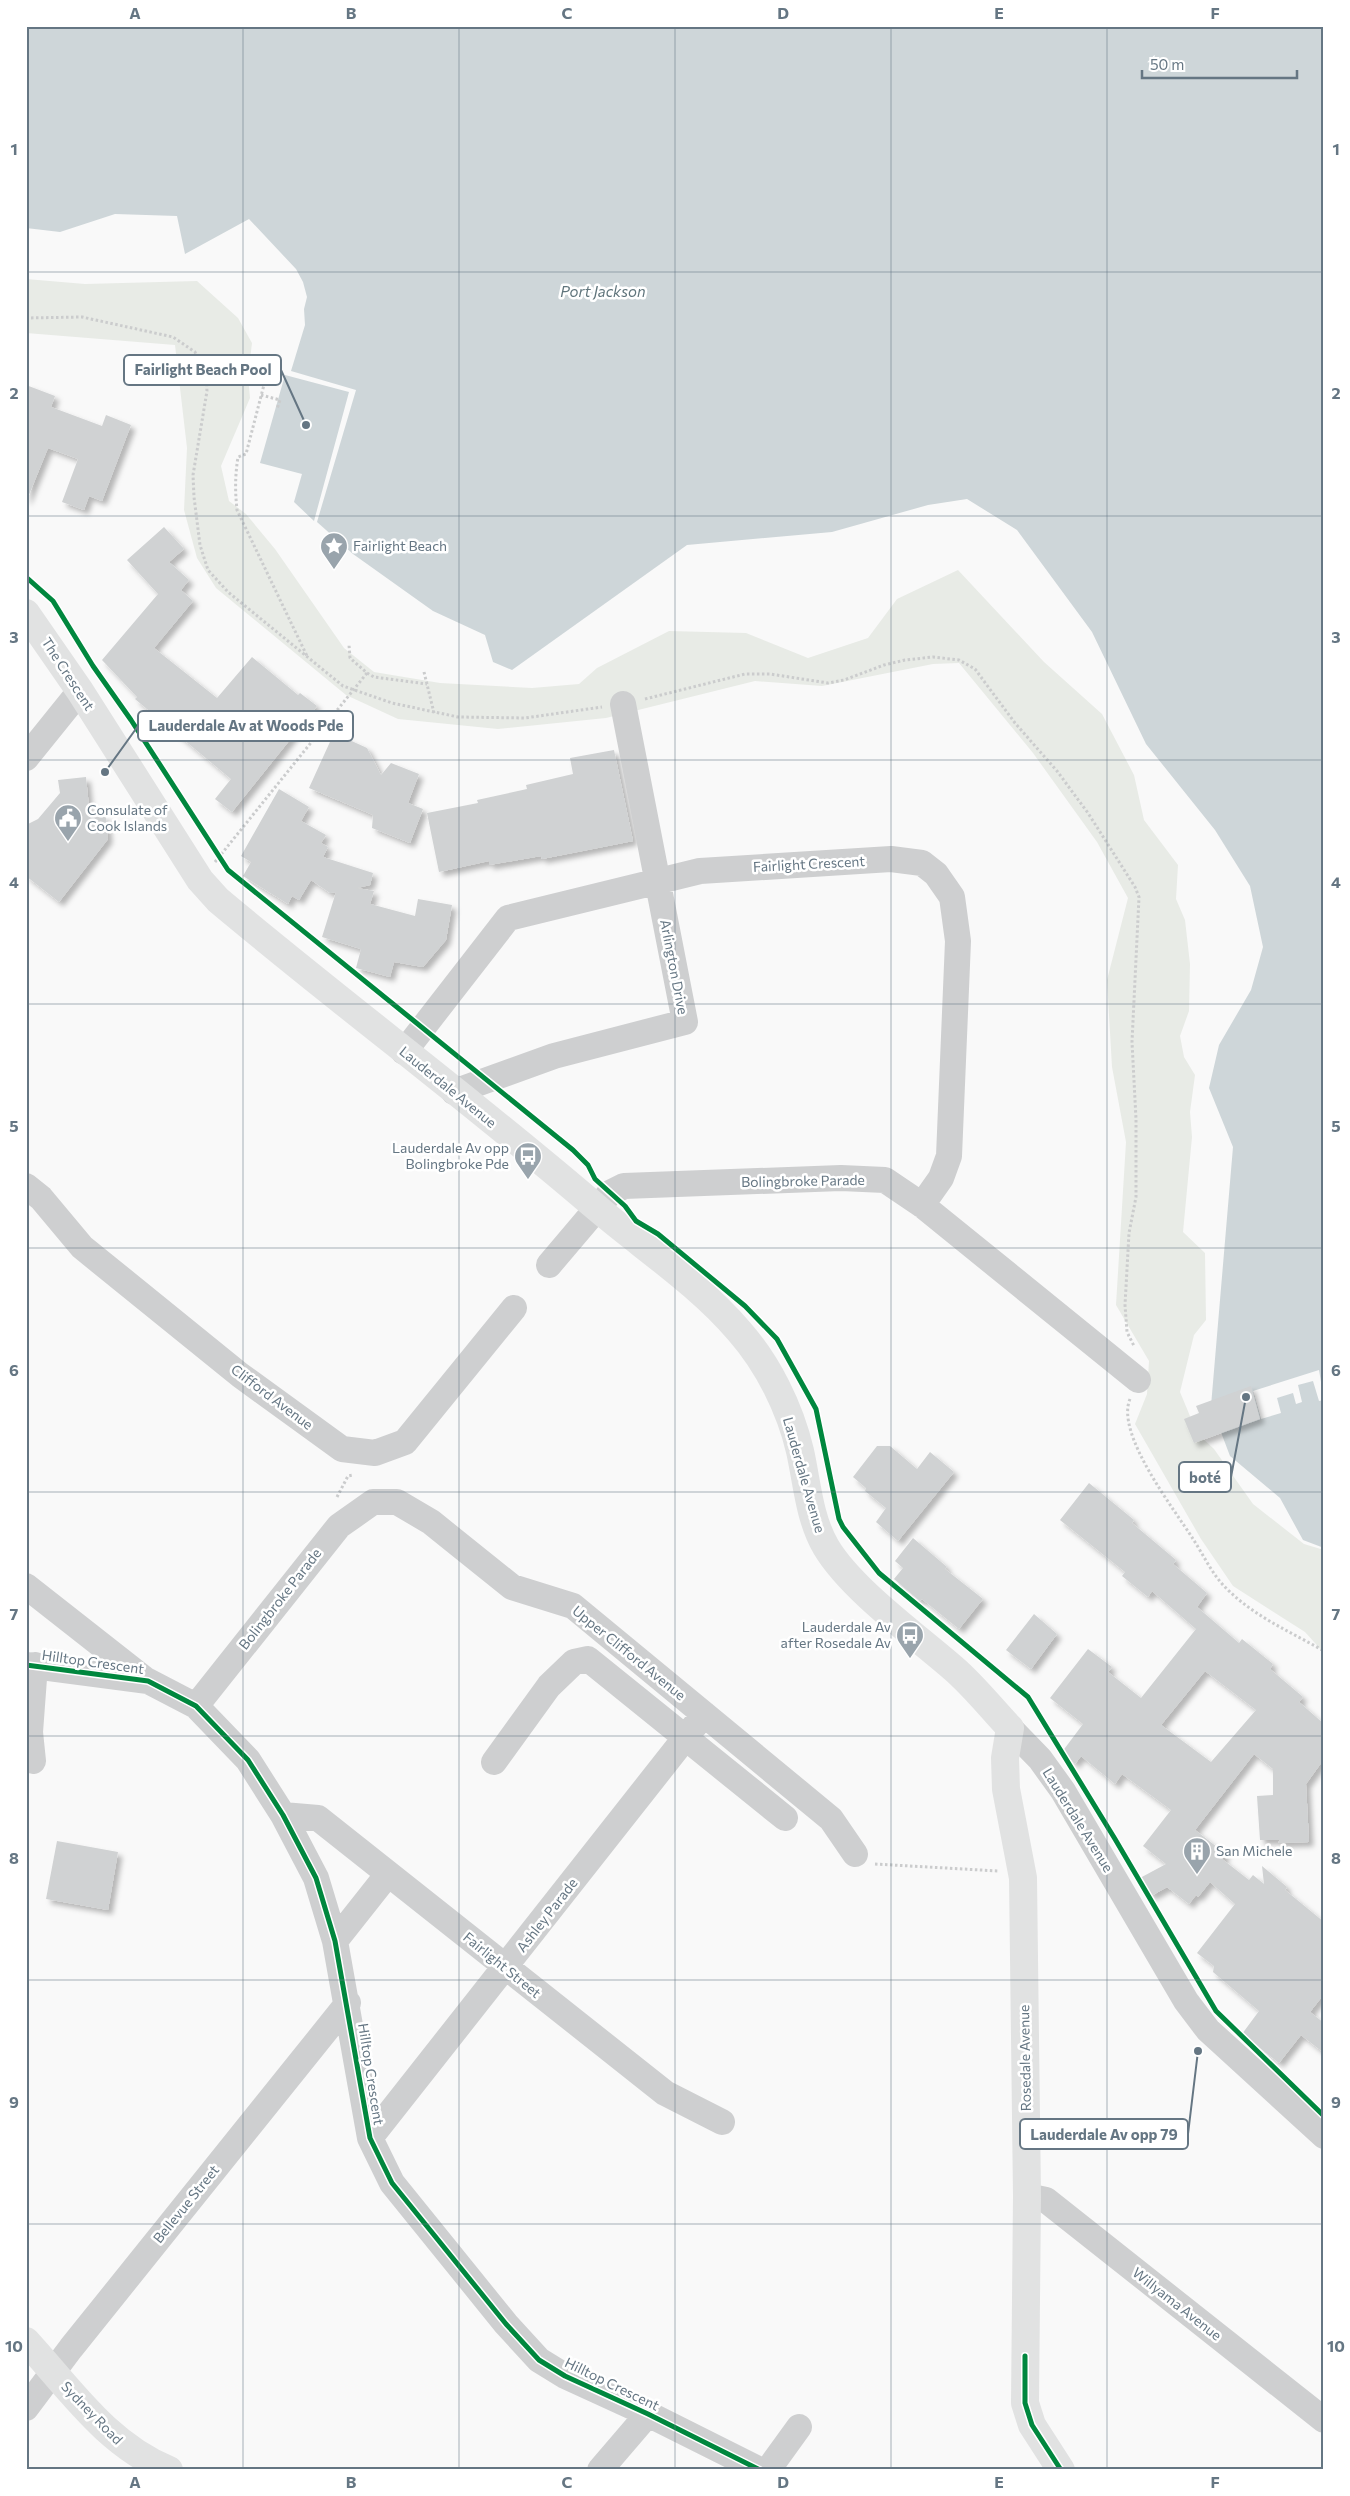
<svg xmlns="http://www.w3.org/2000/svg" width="1350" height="2496" viewBox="0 0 1350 2496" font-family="Commissioner,sans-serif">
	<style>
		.green { fill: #e8ebe6 }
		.water { fill: #ced6d9 }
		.pier { fill: #f9f9f9 }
		.building { fill: #d0d2d3; fill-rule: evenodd; filter: url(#shadow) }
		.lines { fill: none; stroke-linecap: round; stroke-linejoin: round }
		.path { stroke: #cbcccd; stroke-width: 3; stroke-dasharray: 2.5 2.5; stroke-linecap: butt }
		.minor { stroke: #cecfd0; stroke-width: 26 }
		.major { stroke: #e1e2e2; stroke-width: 28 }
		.cycleway-casing { stroke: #fff; stroke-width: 8 }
		.cycleway { stroke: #00873e; stroke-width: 5 }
		.grid { fill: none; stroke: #657683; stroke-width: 1; stroke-opacity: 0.55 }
		.labels { text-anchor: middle; stroke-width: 5; stroke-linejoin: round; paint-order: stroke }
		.poi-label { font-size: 14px; fill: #657683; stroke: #fff; text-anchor: start }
		.street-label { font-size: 14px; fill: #657683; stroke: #fff }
		.water-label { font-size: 15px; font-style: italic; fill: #60757c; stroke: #fff }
		.leader { fill: none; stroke: #657683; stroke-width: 2 }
		.callout-dot { fill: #657683; stroke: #fff; stroke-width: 2 }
		.callout { fill: #fff; stroke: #657683; stroke-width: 2 }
		.callout-label { font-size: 15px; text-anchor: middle; font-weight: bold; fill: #657683 }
		.neatline { fill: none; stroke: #657683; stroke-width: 2 }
		.grid-label { font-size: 16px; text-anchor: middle; font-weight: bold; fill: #657683 }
	</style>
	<defs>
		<filter id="shadow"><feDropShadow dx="4.5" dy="4.5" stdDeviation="2.5" flood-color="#0004"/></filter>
	</defs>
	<rect width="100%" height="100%" fill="#f9f9f9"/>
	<path class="green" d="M 26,279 L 85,284 L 197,281 L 238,318 L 252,343 L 248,376 L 250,398 L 221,466 L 229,501 L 246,514 L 275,549 L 344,648 L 374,672 L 440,683 L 532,688 L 579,684 L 597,668 L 669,631 L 746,633 L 808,658 L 868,638 L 897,599 L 958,570 L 1044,662 L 1102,714 L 1134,775 L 1144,820 L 1178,865 L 1176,899 L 1185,920 L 1190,964 L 1189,1011 L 1180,1036 L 1184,1057 L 1195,1075 L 1190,1112 L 1192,1137 L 1183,1232 L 1205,1253 L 1206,1320 L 1194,1335 L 1180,1392 L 1197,1433 L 1214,1449 L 1253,1504 L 1304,1544 L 1324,1550 L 1324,1653 L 1305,1632 L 1233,1586 L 1201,1539 L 1135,1424 L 1147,1394 L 1149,1361 L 1116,1305 L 1126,1142 L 1112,1067 L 1107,980 L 1128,898 L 1097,842 L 1033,753 L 959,663 L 933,664 L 822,686 L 755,681 L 606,718 L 498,729 L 398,719 L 346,695 L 216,588 L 197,558 L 184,510 L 187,448 L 175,345 L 26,333 Z"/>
	<path class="water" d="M 26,26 L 1324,26 L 1324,1548 L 1303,1540 L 1280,1498 L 1230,1456 L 1211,1406 L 1233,1147 L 1209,1088 L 1219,1045 L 1251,990 L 1263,947 L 1250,886 L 1215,830 L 1146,744 L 1092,632 L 1017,530 L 967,499 L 928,505 L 832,532 L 687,545 L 512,670 L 493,662 L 485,635 L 433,611 L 353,554 L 317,522 L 356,390 L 291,371 L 305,325 L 304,309 L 307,297 L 303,282 L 296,269 L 249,219 L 185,254 L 177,216 L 115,214 L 60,232 L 26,228 Z
		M 285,375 L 349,392 L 314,521 L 294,502 L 302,474 L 260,463 Z"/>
	<path class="pier" d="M 1319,1370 L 1324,1400 L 1319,1401 L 1313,1381 L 1298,1385 L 1302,1402 L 1296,1404 L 1293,1393 L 1277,1398 L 1281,1413 L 1261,1419 L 1253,1391 Z"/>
	<path class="building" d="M 26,385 L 55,396 L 51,407 L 102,426 L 106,415 L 131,425 L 102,501 L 89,496 L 84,510 L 62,502 L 78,459 L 48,448 L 26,502 Z
		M 164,527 L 184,549 L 169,562 L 189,580 L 181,590 L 193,601 L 154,648 L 217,698 L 252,657 L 298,695 L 300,693 L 317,706 L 232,812 L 215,799 L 231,779 L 135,699 L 137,697 L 102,660 L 158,594 L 127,560 Z
		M 334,733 L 367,748 L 381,775 L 391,763 L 419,774 L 408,803 L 423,809 L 410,843 L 372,828 L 373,815 L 309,788 Z
		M 614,750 L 633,841 L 542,859 L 541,856 L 489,865 L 489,861 L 439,872 L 427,813 L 478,803 L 477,800 L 527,789 L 526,785 L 573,774 L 570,758 Z
		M 86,777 L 90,817 L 106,816 L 108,839 L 59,902 L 26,876 L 26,825 L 38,819 L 60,793 L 58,780 Z
		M 279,789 L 309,807 L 301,821 L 326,835 L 321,843 L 328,847 L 323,857 L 373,873 L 370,885 L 357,888 L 374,891 L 370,904 L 415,916 L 418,899 L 452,905 L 446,940 L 423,967 L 394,962 L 390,977 L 356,968 L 361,949 L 322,937 L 336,892 L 330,893 L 311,880 L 299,900 L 292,896 L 288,904 L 243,876 L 251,862 L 241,856 Z
		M 1251,1386 L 1260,1419 L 1194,1443 L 1184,1419 L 1199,1413 L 1196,1406 Z
		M 877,1446 L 890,1446 L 917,1469 L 930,1452 L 954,1472 L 898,1541 L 876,1522 L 886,1508 L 865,1491 L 866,1488 L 853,1477 Z
		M 1089,1483 L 1134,1520 L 1132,1523 L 1176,1560 L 1173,1564 L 1207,1593 L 1197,1607 L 1239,1643 L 1242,1639 L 1273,1664 L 1270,1669 L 1303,1697 L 1299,1702 L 1324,1724 L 1324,1759 L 1306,1784 L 1309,1842 L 1278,1843 L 1280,1840 L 1260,1840 L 1257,1796 L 1273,1795 L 1273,1769 L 1254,1754 L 1195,1830 L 1226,1854 L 1222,1859 L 1249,1880 L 1253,1875 L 1264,1884 L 1262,1866 L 1287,1887 L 1285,1890 L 1324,1922 L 1324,1994 L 1310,2012 L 1324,2023 L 1324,2053 L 1301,2035 L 1279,2063 L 1242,2034 L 1259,2011 L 1213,1972 L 1214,1966 L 1197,1953 L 1235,1904 L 1210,1882 L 1198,1897 L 1196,1895 L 1189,1904 L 1167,1887 L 1151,1896 L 1140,1878 L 1166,1864 L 1143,1846 L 1171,1810 L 1122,1774 L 1115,1784 L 1081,1756 L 1075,1764 L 1062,1752 L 1083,1724 L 1050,1698 L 1088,1649 L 1112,1667 L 1108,1672 L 1141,1698 L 1196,1629 L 1152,1591 L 1148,1597 L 1122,1576 L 1125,1572 L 1060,1520 ZM 1205,1671 L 1256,1710 L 1211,1762 L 1161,1725 Z
		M 913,1538 L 947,1567 L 945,1569 L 983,1599 L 959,1629 L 922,1599 L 920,1601 L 894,1579 L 903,1568 L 895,1561 Z
		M 1034,1614 L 1057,1634 L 1031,1669 L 1006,1650 Z
		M 57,1841 L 118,1852 L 108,1910 L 46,1899 Z"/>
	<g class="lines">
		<path class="path" d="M 26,318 L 82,317 L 173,337 L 195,352 L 206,376 L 207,391 L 193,475 L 194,497 L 200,545 L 208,570 L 228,592 L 343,686 L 392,703 L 458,717 L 525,718 L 602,707
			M 266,377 L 246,454 L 238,457 C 235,476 235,491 237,510 L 307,656
			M 261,395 L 280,400 L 277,409
			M 424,672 L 434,713
			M 367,673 L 374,677 L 427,684
			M 645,699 L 745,674 L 770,674 L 828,683 L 844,680 L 884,665 L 905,660 L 933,657 L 959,660 L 975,669 L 1015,723 L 1057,771 L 1088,813 L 1135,887 L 1139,897 L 1132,1042 L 1136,1119 L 1136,1197 L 1129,1233 L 1125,1305 L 1127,1332 L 1134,1346
			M 215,862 L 367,673 L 350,658 L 349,645
			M 1130,1399 C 1115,1434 1175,1510 1193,1539 C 1203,1554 1212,1574 1225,1587 C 1253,1616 1289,1631 1324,1651
			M 337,1497 L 348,1476 L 353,1475
			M 875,1864 L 998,1871"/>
		<path class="minor" d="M 26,758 L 80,691
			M 404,1052 L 508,918 L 700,871 L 891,859 L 922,863 L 936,874 L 952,897 L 958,941 L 949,1156 L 941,1178 L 922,1205
			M 454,1092 L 554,1056 L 685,1022 L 623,704
			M 26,1186 L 41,1198 L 82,1247 L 240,1375 L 342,1449 L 375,1453 L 405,1442 L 514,1308
			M 549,1265 L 610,1193 L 624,1186 L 841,1178 L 885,1180 L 922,1205 L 1138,1380
			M 26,1586 L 147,1681
			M 26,1665 L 148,1681 L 196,1706 L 248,1760 L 283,1815 L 316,1878 L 335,1941 L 370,2138 L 392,2183 L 506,2324 L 539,2360 L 565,2376 L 648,2414 L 760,2470
			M 196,1706 L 339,1526 L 373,1502 L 397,1502 L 431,1522 L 512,1587 L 573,1606 L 831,1819 L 855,1854
			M 1010,1728 L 1040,1759 L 1063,1791 L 1186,2001 L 1208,2030 L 1324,2136
			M 33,1761 L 30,1732 L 35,1665
			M 494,1762 L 549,1686 L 574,1662 L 588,1659 L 785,1818
			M 283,1815 L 318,1818 L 665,2093 L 722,2122
			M 335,1941 L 388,1874
			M 370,2138 L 704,1714
			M 1027,2196 L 1046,2200 L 1324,2420
			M 26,2408 L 71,2348 L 348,2003
			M 600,2470 L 648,2414
			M 768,2470 L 799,2427"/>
		<path class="major" d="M 26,613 L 80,691 L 200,880 L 218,900 C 343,1005 474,1102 597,1208 C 644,1248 699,1284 739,1331 C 768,1364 790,1408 800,1451 C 807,1482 809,1518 826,1547 C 851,1589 915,1635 953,1668 C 974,1686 991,1708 1010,1728 L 1005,1758 L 1006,1789 L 1023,1878 L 1027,2196 L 1025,2403 L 1032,2425 L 1061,2470
			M 26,2341 C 70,2389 107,2445 169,2470"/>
		<g class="cycleway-casing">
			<path id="cycleway" d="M 26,577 L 53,601 L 93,666 L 131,720 L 228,870 L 573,1150 L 588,1165 L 595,1179 L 625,1206 L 636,1221 L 658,1234 L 745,1306 L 777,1339 L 816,1409 L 839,1519 L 843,1527 L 879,1573 L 1028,1697 L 1115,1839 L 1216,2011 L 1324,2116
				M 26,1665 L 148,1681 L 196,1706 L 248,1760 L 283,1815 L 316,1878 L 335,1941 L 370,2138 L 392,2183 L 506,2324 L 539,2360 L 565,2376 L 648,2414 L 760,2470
				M 1025,2356 L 1025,2403 L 1032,2425 L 1061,2470"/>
		</g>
		<use href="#cycleway" class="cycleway"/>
	</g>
	<path class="grid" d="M 243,26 L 243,2470M 459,26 L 459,2470M 675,26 L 675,2470M 891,26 L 891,2470M 1107,26 L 1107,2470M 26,272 L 1324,272M 26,516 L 1324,516M 26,760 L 1324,760M 26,1004 L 1324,1004M 26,1248 L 1324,1248M 26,1492 L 1324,1492M 26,1736 L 1324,1736M 26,1980 L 1324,1980M 26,2224 L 1324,2224"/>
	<defs>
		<g id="sight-pin" transform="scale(1.4375)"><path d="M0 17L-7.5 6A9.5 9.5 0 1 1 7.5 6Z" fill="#99a4ac" stroke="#fff"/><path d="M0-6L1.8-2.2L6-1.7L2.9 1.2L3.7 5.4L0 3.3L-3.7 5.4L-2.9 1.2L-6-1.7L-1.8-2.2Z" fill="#fff"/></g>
		<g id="civic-pin" transform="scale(1.4375)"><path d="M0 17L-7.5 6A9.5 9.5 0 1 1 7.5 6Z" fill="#99a4ac" stroke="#fff"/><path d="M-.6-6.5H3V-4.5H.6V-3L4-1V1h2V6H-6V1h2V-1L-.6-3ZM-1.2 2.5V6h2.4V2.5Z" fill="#fff"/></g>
		<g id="bus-pin" transform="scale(1.4375)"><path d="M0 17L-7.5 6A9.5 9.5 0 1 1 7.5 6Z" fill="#99a4ac" stroke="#fff"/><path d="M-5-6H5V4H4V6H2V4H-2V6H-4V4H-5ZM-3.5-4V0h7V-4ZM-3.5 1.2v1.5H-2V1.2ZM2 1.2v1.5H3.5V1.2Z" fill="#fff"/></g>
		<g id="building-pin" transform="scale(1.4375)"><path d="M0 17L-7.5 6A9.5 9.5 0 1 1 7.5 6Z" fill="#99a4ac" stroke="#fff"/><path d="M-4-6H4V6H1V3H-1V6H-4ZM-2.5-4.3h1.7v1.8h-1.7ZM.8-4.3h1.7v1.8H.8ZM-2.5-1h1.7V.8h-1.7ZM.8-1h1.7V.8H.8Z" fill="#fff"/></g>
	</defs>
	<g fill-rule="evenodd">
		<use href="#sight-pin" x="334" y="546"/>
		<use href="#civic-pin" x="68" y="818"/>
		<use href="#bus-pin" x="528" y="1156"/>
		<use href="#bus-pin" x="910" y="1635"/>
		<use href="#building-pin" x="1197" y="1851"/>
	</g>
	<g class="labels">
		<g class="poi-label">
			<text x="353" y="551">Fairlight Beach</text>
			<text x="87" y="815">Consulate of<tspan x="87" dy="16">Cook Islands</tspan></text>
			<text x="509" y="1153" text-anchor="end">Lauderdale Av opp<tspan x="509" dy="16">Bolingbroke Pde</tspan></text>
			<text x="891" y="1632" text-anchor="end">Lauderdale Av<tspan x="891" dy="16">after Rosedale Av</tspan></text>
			<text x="1216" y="1856">San Michele</text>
		</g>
		<g class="street-label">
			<text transform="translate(68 674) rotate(57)" y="5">The Crescent</text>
			<text transform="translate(809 864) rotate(-3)" y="5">Fairlight Crescent</text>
			<text transform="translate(674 967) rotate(79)" y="5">Arlington Drive</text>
			<text transform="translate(448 1087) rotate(39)" y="5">Lauderdale Avenue</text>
			<text transform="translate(803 1181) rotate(-1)" y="5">Bolingbroke Parade</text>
			<text transform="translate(272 1397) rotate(37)" y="5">Clifford Avenue</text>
			<text transform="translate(804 1475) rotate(74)" y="5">Lauderdale Avenue</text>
			<text transform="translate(280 1599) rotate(-52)" y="5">Bolingbroke Parade</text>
			<text transform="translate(629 1653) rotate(39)" y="5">Upper Clifford Avenue</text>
			<text transform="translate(93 1662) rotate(8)" y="5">Hilltop Crescent</text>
			<text transform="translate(1078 1820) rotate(58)" y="5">Lauderdale Avenue</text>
			<text transform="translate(547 1915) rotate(-52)" y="5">Ashley Parade</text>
			<text transform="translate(502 1965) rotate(39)" y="5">Fairlight Street</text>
			<text transform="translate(1025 2058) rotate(-91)" y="5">Rosedale Avenue</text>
			<text transform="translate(371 2074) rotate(81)" y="5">Hilltop Crescent</text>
			<text transform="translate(186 2204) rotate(-51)" y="5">Bellevue Street</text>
			<text transform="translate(1177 2304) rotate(38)" y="5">Willyama Avenue</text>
			<text transform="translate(612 2384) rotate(26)" y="5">Hilltop Crescent</text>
			<text transform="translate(92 2413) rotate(46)" y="5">Sydney Road</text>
		</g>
		<g class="water-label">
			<text x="603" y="297">Port Jackson</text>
		</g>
	</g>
	<path class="leader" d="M306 425L281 370M105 772L138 726M1246 1397L1231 1477M1198 2051L1188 2134"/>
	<g class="callout-dot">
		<circle cx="306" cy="425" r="5"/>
		<circle cx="105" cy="772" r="5"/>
		<circle cx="1246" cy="1397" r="5"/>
		<circle cx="1198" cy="2051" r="5"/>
	</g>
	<g class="callout">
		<rect x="124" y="355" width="157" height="30" rx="5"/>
		<rect x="138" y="711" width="215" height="30" rx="5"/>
		<rect x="1179" y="1462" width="52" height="30" rx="5"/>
		<rect x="1020" y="2119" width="168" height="30" rx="5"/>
	</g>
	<g class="callout-label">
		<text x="203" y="375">Fairlight Beach Pool</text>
		<text x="246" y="731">Lauderdale Av at Woods Pde</text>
		<text x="1205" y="1483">boté</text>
		<text x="1104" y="2140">Lauderdale Av opp 79</text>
	</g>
	<rect width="1350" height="2496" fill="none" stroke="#ffffff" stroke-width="55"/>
	<path d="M1142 70v8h155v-8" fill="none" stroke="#657683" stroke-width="2.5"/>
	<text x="1150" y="70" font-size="15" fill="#657683" stroke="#ffffff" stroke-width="4" paint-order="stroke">50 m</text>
	<rect x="28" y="28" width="1294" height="2440" class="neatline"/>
	<g class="grid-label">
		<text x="135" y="19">A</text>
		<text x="351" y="19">B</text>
		<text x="567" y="19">C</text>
		<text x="783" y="19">D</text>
		<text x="999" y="19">E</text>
		<text x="1215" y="19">F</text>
		<text x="14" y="155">1</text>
		<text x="1336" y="155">1</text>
		<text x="14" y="399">2</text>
		<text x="1336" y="399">2</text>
		<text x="14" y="643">3</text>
		<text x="1336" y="643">3</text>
		<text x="14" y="888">4</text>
		<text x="1336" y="888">4</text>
		<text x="14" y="1132">5</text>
		<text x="1336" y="1132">5</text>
		<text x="14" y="1376">6</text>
		<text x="1336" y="1376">6</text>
		<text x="14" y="1620">7</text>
		<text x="1336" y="1620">7</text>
		<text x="14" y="1864">8</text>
		<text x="1336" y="1864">8</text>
		<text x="14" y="2108">9</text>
		<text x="1336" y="2108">9</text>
		<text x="14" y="2352">10</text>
		<text x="1336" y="2352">10</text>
		<text x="135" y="2488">A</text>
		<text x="351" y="2488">B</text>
		<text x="567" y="2488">C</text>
		<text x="783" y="2488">D</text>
		<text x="999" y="2488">E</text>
		<text x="1215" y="2488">F</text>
	</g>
</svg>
